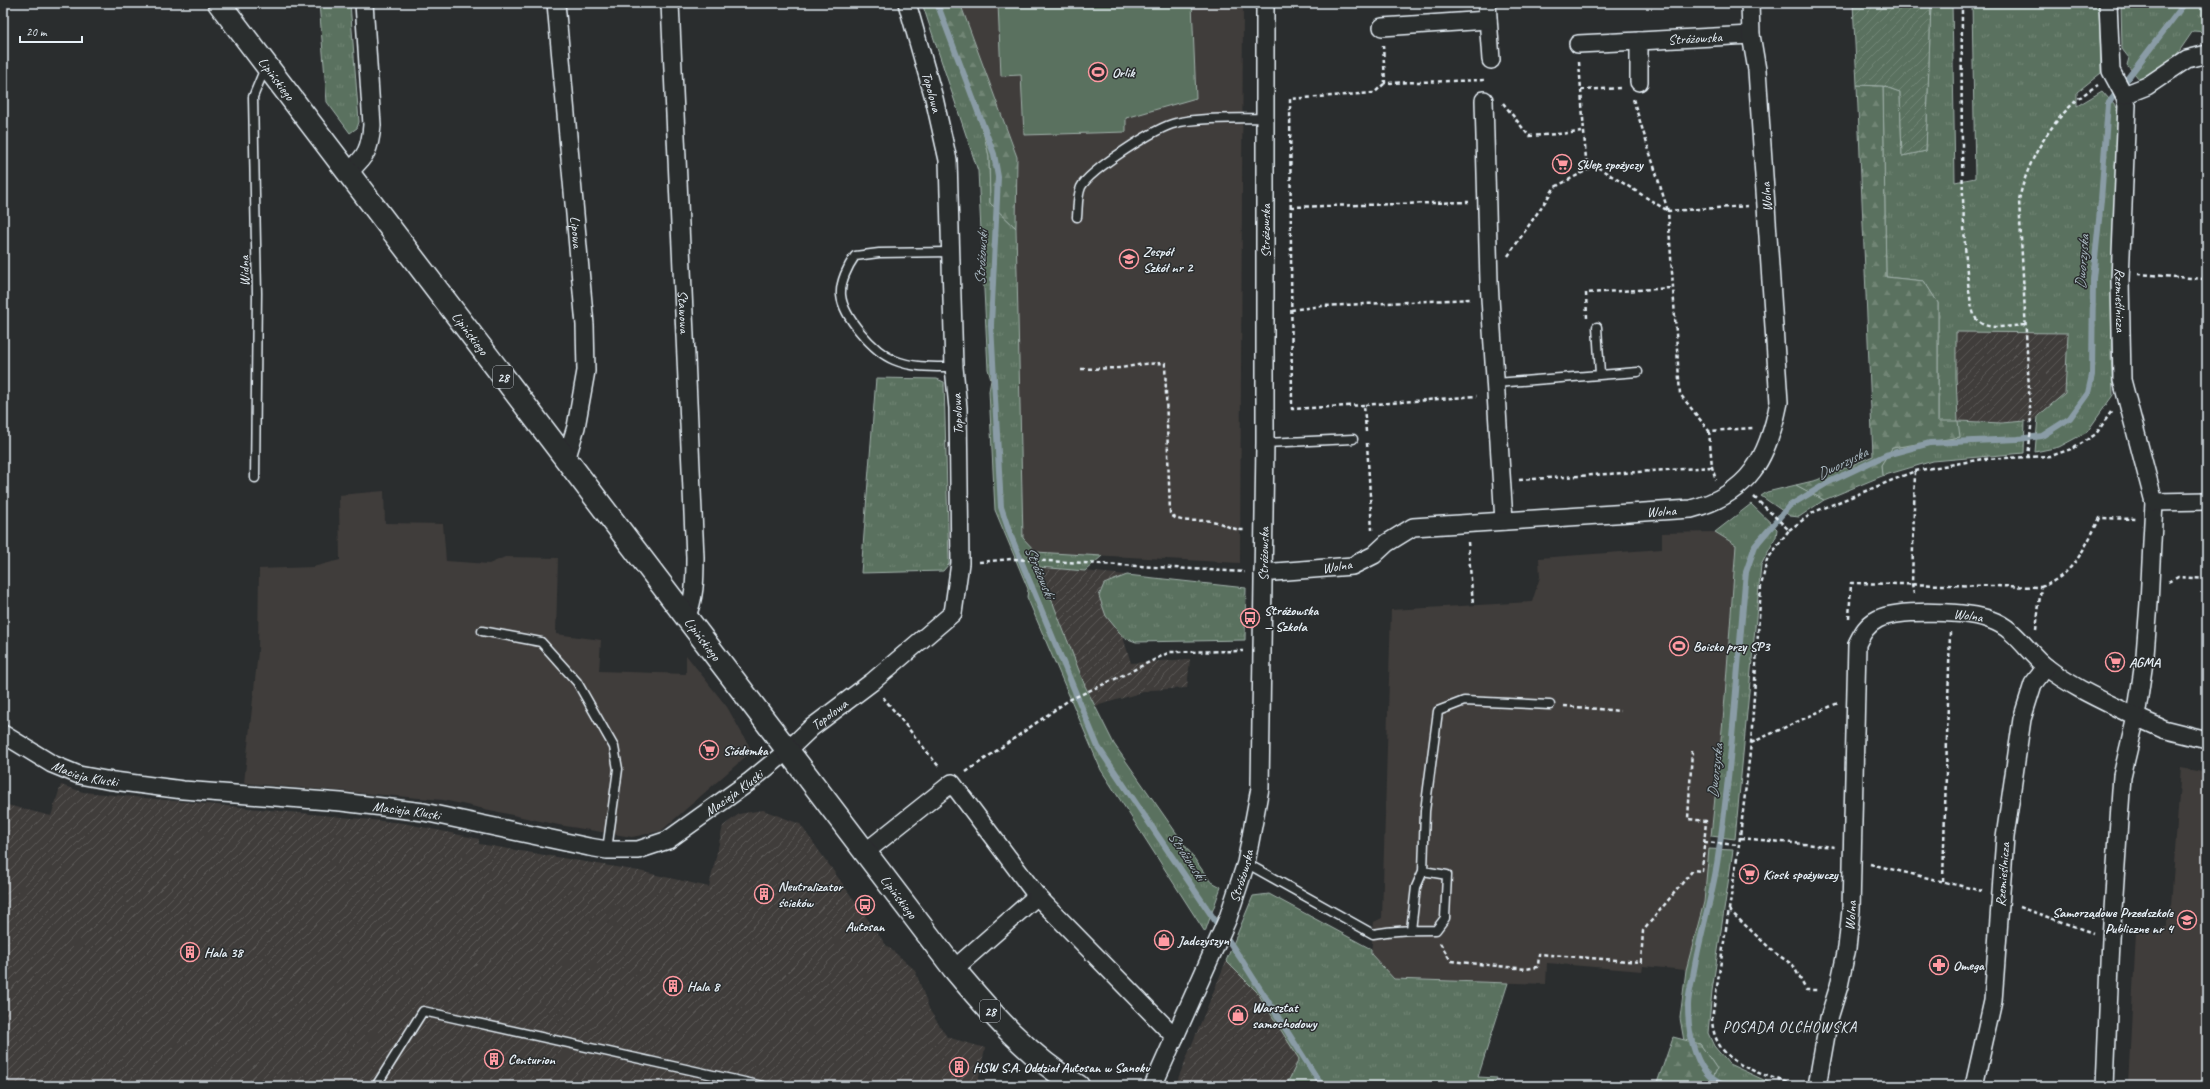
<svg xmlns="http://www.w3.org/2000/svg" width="2210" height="1089" viewBox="0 0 2210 1089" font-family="Caveat,sans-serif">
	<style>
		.built { fill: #403d3b }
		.industrial { fill: url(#industrial-furrows) }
		.grass { fill: url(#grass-tufts); stroke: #a1b1ab }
		.forest { fill: url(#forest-firs); stroke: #a1b1ab }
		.garden { fill: url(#garden-furrows); stroke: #a1b1ab }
		.pitch { fill: #5a715e; stroke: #a1b1ab }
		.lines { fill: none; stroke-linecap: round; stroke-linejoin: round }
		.stream { stroke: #8a9ca6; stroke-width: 6 }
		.service-casing { stroke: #e8f1f8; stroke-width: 11 }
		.minor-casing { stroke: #e8f1f8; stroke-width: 20 }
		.primary-casing { stroke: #e8f1f8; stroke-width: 25 }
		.path { stroke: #e8f1f8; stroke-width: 2.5; stroke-dasharray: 4 3; stroke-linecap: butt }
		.service { stroke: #2a2d2e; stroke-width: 8 }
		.minor { stroke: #2a2d2e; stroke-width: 17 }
		.primary { stroke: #2a2d2e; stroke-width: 22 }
		.labels { text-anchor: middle; stroke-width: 3; stroke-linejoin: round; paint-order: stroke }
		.shield { fill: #2a2d2e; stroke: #afb6bb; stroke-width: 1 }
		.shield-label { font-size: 13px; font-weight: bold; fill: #e8f1f8 }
		.street-label { font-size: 14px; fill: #e8f1f8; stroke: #2a2d2e }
		.poi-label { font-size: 14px; font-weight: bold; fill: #e8f1f8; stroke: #2a2d2e; text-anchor: start }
		.water-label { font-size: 15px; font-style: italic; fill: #a9b8c1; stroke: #2a2d2e }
		.neighbourhood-label { font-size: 15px; letter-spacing: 1px; fill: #e8f1f8; stroke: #2a2d2e }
	</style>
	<defs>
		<pattern id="industrial-furrows" width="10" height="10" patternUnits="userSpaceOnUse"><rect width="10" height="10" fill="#403d3b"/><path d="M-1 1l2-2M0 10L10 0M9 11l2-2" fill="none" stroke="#5c5a58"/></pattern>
		<pattern id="grass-tufts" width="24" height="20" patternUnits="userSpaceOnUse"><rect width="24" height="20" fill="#5a715e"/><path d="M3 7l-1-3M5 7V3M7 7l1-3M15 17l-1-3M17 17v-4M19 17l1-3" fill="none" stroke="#728676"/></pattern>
		<pattern id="forest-firs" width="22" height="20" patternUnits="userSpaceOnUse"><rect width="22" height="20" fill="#5a715e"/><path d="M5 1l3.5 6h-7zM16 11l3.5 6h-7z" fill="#728676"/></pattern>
		<pattern id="garden-furrows" width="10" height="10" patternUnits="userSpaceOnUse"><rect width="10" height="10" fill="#5a715e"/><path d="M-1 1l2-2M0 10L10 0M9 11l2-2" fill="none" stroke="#728676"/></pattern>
	</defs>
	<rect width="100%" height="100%" fill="#2a2d2e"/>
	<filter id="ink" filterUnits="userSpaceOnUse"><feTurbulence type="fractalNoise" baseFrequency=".025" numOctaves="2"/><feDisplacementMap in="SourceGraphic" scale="8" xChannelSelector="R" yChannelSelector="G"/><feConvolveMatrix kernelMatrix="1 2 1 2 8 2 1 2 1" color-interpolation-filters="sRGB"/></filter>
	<g filter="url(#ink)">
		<path class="built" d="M 960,3 L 1243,3 L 1240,563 L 1036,552 L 1023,538 L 1016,289 L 1017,157 Z
			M 384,491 L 385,523 L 443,524 L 446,561 L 489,564 L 505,557 L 558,558 L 556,634 L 601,640 L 599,671 L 686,674 L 686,655 L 727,707 L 752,751 L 661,831 L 632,837 L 559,825 L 443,800 L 244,783 L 258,652 L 259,569 L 313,567 L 340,560 L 339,495 Z
			M 1715,532 L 1736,545 L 1724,710 L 1704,902 L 1686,970 L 1643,966 L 1642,971 L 1547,963 L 1546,984 L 1394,979 L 1371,954 L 1374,922 L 1382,918 L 1391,610 L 1532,602 L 1540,577 L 1539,558 L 1662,549 L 1662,533 Z
			M 2181,768 L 2207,773 L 2207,1086 L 2128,1086 L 2136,933 L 2167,927 L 2167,913 L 2171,905 Z"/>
		<path class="industrial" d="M 1956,331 L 2068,333 L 2065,393 L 2033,421 L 2001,423 L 1958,421 L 1956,377 Z
			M 1039,567 L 1127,575 L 1104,584 L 1106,616 L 1123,637 L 1131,663 L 1190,659 L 1187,688 L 1150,690 L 1096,706 L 1085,686 Z
			M 61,785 L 83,792 L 403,823 L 479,839 L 479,844 L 639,871 L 709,887 L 723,826 L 739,814 L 763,810 L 800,824 L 886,945 L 915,970 L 930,1011 L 947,1037 L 985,1048 L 977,1086 L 3,1086 L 3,804 L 51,816 Z
			M 1226,961 L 1257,992 L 1300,1059 L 1286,1086 L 1175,1086 Z"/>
		<path class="grass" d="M 319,3 L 350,3 L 359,122 L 357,128 L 350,133 L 327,102 Z
			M 922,3 L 939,3 L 984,135 L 989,156 L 990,203 L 1016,228 L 1023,538 L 1036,552 L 1102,556 L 1085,571 L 1039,567 L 1085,686 L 1114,744 L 1210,881 L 1221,887 L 1205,932 L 1101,770 L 1027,597 L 1028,589 L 995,510 L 989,391 L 991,380 L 988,369 L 978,171 Z
			M 1931,3 L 1952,3 L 1955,182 L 1975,178 L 1972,3 L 2099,3 L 2101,73 L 2077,92 L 2077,106 L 2102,91 L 2118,109 L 2111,354 L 2113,395 L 2087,432 L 2059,447 L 2035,452 L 2038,416 L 2065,393 L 2068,333 L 1956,332 L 1956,377 L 1958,421 L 2001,423 L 2025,421 L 2024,453 L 1933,461 L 1882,476 L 1881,465 L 1892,448 L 1960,437 L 1938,421 L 1938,303 L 1924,281 L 1886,277 L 1883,86 L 1900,92 L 1902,156 L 1926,151 Z
			M 2121,3 L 2207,3 L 2207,32 L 2193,31 L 2171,63 L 2164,64 L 2140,80 L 2127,65 L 2129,58 L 2122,49 Z
			M 876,378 L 937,379 L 944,382 L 949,564 L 943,571 L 861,573 Z
			M 1796,485 L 1824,500 L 1799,517 L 1790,516 L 1761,496 L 1767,492 Z
			M 1751,504 L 1777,529 L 1776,537 L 1761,565 L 1735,839 L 1711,836 L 1724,710 L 1736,545 L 1715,532 Z
			M 1127,575 L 1246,588 L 1245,640 L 1136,642 L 1123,637 L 1106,616 L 1099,596 L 1104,584 Z
			M 1709,849 L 1733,850 L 1712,991 L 1708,1033 L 1714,1046 L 1729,1064 L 1777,1086 L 1709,1086 L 1717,1069 L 1700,1044 L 1684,1041 L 1680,1018 L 1686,970 L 1704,902 Z
			M 1269,894 L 1371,949 L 1371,954 L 1394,979 L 1508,983 L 1478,1077 L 1497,1078 L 1493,1086 L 1286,1086 L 1299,1059 L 1257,992 L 1226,961 L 1253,896 Z"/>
		<path class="forest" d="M 939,3 L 960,3 L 1017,157 L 1016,228 L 990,203 L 989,156 L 984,135 Z
			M 1857,85 L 1883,86 L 1886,277 L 1924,281 L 1938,303 L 1938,421 L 1958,421 L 1960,437 L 1892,448 L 1881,465 L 1882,476 L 1824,500 L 1796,485 L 1817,480 L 1873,456 Z
			M 1673,1037 L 1700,1044 L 1717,1069 L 1709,1086 L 1656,1086 Z"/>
		<path class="garden" d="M 1853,3 L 1931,3 L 1926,151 L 1902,156 L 1900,92 L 1883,86 L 1857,85 Z"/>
		<path class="pitch" d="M 998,3 L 1192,3 L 1196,98 L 1126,118 L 1126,132 L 1024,135 L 1021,75 L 1001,76 Z"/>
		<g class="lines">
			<path class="stream" d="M 937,3 L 994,154 L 998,177 L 991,325 L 1001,507 L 1010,534 L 1098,747 L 1243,962 L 1322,1086
				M 1729,1086 C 1695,1080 1688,1033 1688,1006 C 1688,996 1691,986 1693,976 C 1699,938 1711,902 1717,864 C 1732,767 1737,669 1746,572 L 1755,546 L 1789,506 L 1829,482 L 1886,455 L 1930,443 L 2018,439 L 2042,436 L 2070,418 L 2088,393 L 2092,375 L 2093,279 L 2101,200 L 2108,104 L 2185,3"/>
			<g class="service-casing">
				<path id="service" d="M 1077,217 C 1078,207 1077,197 1081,187 C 1090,170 1157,127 1176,123 C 1201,117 1238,119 1265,118
					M 951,252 L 879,253 L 855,256 C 848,266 840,282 841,295 C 843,317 874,352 894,360 C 913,368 934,367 954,367
					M 1597,327 L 1600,374
					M 1496,383 L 1638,372
					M 1265,443 L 1353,439
					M 255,478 L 257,293 L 253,97 L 265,68
					M 482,631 L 541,642 L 577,682 L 614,747 L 618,769 L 607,850
					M 1246,863 L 1373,934 C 1395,930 1414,930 1436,930 L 1445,918 L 1447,875 L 1423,871 L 1416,887 L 1411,930
					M 1423,871 L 1425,811 L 1438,711 L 1464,701 L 1550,705
					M 376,1086 L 423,1011 L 763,1086"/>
			</g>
			<g class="minor-casing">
				<g id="minor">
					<path id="s1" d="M 556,3 L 585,325 L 586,371 L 576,427 L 566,460"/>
					<path id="s2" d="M 670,3 L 695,557 C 695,580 695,598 686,618"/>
					<path d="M 1487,3 L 1491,60"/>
					<path id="s3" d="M 2108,3 L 2111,71 L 2124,95 L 2127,105 L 2120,280 L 2122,380 L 2154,502 L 2149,603 L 2145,655 L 2136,717 L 2163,729 L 2207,740"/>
					<path d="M 1382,27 L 1488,20"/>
					<path d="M 1578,44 L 1639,41"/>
					<path id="s4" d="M 1639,82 L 1639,41 L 1751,35"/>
					<path d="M 2124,95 L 2147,86 L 2187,59 L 2207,54"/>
					<path d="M 1484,100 L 1489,282 L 1504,521"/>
					<path d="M 348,173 C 366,156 370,150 372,125 L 364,3"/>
					<path d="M 2154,502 L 2207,501"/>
					<path id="s5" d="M 1263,573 L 1352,566 L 1374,555 L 1387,543 L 1413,527 L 1691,509 C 1749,494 1768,458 1779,402 L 1757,70 L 1751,35 L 1750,3"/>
					<path id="s6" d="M 3,734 L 52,764 L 79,775 L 106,780 L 183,790 L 341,802 L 424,812 L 589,847 L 607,850 L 638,850 L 668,840 L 749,782 L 787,751 L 811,728 L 872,682 L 953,613 L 960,563 L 958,408 L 954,367 L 948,160 L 934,98 L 907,3"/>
					<path d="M 864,853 L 952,783 L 1037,896 L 954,969"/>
					<path d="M 1037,896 L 1175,1037"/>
					<path id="s7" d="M 1153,1086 L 1228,918 L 1246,863 L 1260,788 L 1265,443 L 1265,3"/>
					<path id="s8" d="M 1817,1086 L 1829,1018 L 1839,986 L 1847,948 L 1851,910 L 1857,644 C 1862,634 1866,625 1878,619 C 1899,609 1969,611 1991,620 C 2015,628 2027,652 2046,667 C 2073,688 2106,702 2136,717 L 2122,776 L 2111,939 L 2105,1086"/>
					<path id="s9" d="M 1974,1086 L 1993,1001 L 2005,837 L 2022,719 L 2033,684 L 2046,667"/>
				</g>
			</g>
			<g class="primary-casing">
				<g id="primary">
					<path id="s10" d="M 219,3 L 954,969 C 990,1012 1029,1057 1078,1086"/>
				</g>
			</g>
			<path class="path" d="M 1962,3 C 1962,47 1958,300 1977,320 C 1988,332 2012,325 2026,325
				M 1383,45 L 1385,83 L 1485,80
				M 1579,62 L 1586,160 L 1668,211 L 1633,99
				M 1581,90 L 1622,88
				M 1503,103 L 1529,136 L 1583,132
				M 1748,206 L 1668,211 L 1680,394 L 1709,431 L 1753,428
				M 1291,207 L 1469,202
				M 1508,256 L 1555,187 L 1595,166
				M 2138,274 L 2203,279 L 2207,277
				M 1291,310 L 1322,306 L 1472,299
				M 1587,318 L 1586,293 L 1672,288
				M 1081,369 L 1121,368 L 1143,364 L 1165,363 L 1170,513 C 1177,525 1200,519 1212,521 C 1224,523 1232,531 1246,530
				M 1364,405 L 1292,409 L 1290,99 L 1374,93 L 1385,83
				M 1709,431 L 1712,467 L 1716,480
				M 1366,432 L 1364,405 L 1477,396
				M 1367,443 L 1372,530
				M 2028,458 L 2031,427 L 2019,200 C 2028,156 2058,108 2098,85
				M 1519,480 L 1712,467
				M 1754,497 L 1789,530 L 1767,560 L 1761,586 L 1751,743 L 1739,845 L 1712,1019 C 1714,1066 1761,1073 1798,1086
				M 1789,530 L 1814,512 L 1915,471 L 1983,459 L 2051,456 L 2074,448 L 2096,434 L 2111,412
				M 1468,542 L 1473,604
				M 979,562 L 1012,559 L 1245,572
				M 2169,582 L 2178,577 L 2207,579
				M 1914,594 L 1912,584 L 1915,471
				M 1849,619 L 1851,583 L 2041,587
				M 2036,630 L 2041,587 C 2075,574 2084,548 2100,518 L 2136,519
				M 883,697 L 940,768
				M 1564,706 L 1620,711
				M 1751,743 L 1838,703
				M 966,772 L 1069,700 L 1115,679 L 1170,652 L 1243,651
				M 1740,838 L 1835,847
				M 1704,842 L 1739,845
				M 1870,864 L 1982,891
				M 1943,881 L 1950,632
				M 2019,907 L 2093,933
				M 1729,910 L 1775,953 L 1793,965 L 1806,990 L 1819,990
				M 1440,943 L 1451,961 L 1526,969 L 1538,967 L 1539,954 L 1641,962 L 1643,931 L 1693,870 L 1702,871 L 1706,821 L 1688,819 L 1692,751
				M 1797,1031 L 1808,1032"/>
			<use href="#service" class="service"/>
			<use href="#minor" class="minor"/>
			<use href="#primary" class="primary"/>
		</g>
	</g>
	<defs>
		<g id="stadium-ring" transform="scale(1)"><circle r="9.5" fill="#2a2d2e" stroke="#ff9aa2" stroke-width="1.5"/><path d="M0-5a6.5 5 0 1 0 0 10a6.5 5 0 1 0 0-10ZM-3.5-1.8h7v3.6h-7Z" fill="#ff9aa2"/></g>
		<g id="supermarket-ring" transform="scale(1)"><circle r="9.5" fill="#2a2d2e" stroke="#ff9aa2" stroke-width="1.5"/><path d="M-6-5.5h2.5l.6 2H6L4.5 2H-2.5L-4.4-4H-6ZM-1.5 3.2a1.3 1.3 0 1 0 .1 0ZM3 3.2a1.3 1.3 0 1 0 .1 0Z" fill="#ff9aa2"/></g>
		<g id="school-ring" transform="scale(1)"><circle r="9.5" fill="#2a2d2e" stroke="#ff9aa2" stroke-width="1.5"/><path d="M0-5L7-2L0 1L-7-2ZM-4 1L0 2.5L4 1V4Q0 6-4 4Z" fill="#ff9aa2"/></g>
		<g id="bus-ring" transform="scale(1)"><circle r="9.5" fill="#2a2d2e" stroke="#ff9aa2" stroke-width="1.5"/><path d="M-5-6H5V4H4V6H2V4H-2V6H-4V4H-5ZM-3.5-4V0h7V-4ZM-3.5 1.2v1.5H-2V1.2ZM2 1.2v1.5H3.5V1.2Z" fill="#ff9aa2"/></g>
		<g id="building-ring" transform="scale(1)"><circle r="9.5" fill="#2a2d2e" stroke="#ff9aa2" stroke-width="1.5"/><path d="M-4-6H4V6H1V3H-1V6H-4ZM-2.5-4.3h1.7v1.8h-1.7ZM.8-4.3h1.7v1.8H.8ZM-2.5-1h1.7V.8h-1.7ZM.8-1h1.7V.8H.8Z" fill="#ff9aa2"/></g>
		<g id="shop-ring" transform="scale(1)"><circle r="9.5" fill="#2a2d2e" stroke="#ff9aa2" stroke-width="1.5"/><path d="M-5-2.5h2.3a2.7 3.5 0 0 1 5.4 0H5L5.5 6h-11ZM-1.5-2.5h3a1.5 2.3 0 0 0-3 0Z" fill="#ff9aa2"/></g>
		<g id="pharmacy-ring" transform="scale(1)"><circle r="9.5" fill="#2a2d2e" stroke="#ff9aa2" stroke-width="1.5"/><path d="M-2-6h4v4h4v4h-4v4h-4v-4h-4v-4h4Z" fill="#ff9aa2"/></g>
	</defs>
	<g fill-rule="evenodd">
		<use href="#stadium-ring" x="1098" y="72"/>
		<use href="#supermarket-ring" x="1562" y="164"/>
		<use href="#school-ring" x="1129" y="259"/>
		<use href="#bus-ring" x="1250" y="618"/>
		<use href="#stadium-ring" x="1679" y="646"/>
		<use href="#supermarket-ring" x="2115" y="662"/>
		<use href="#supermarket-ring" x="709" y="750"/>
		<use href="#supermarket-ring" x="1749" y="874"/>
		<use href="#building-ring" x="764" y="894"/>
		<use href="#bus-ring" x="865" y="905"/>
		<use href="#school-ring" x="2187" y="920"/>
		<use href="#shop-ring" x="1164" y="940"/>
		<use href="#building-ring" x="190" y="952"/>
		<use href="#pharmacy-ring" x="1939" y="965"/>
		<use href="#building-ring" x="673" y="986"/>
		<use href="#shop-ring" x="1238" y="1015"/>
		<use href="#building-ring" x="494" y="1059"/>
		<use href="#building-ring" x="959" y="1067"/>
	</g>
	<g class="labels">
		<g class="shield">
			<rect x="493" y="366" width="20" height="22" rx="3"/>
			<rect x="980" y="1000" width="20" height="22" rx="3"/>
		</g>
		<g class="shield-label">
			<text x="503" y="382">28</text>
			<text x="990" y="1016">28</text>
		</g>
		<g class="street-label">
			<text dy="5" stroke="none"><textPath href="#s4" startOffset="97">Stróżowska</textPath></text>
			<text dy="5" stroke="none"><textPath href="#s10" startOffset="95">Lipińskiego</textPath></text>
			<text transform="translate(932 92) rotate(75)" y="5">Topolowa</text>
			<text transform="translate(1766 197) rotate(-94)" y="5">Wolna</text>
			<text transform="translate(1265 231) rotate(-90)" y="5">Stróżowska</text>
			<text dy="5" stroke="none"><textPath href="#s1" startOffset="230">Lipowa</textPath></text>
			<text transform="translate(244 271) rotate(-91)" y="5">Widna</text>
			<text dy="5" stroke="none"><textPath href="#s3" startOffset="301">Rzemieślnicza</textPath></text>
			<text dy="5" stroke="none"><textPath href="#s2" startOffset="309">Stawowa</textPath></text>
			<text dy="5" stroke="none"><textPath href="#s10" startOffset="415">Lipińskiego</textPath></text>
			<text transform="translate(957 414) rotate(-93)" y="5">Topolowa</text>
			<text dy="5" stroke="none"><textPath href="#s5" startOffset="411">Wolna</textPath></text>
			<text dy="5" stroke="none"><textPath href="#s7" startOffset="552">Stróżowska</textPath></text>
			<text transform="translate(1337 566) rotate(-9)" y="5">Wolna</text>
			<text dy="5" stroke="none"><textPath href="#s8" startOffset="570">Wolna</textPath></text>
			<text dy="5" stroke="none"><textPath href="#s10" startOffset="799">Lipińskiego</textPath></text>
			<text dy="5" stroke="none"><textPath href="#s6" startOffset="888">Topolowa</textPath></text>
			<text dy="5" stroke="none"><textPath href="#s6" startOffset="92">Macieja Kluski</textPath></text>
			<text dy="5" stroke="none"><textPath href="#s6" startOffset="764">Macieja Kluski</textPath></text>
			<text dy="5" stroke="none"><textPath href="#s6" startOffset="416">Macieja Kluski</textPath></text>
			<text dy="5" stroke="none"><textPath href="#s9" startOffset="214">Rzemieślnicza</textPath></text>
			<text dy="5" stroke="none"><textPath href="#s7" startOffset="228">Stróżowska</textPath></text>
			<text dy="5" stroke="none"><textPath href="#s10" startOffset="1123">Lipińskiego</textPath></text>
			<text dy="5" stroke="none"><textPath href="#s8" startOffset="174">Wolna</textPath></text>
		</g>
		<g class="poi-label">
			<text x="1112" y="77">Orlik</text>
			<text x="1576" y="169">Sklep spożyczy</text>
			<text x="1143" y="256">Zespół<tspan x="1143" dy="16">Szkół nr 2</tspan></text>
			<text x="1264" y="615">Stróżowska<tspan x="1264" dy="16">— Szkoła</tspan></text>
			<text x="1693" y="651">Boisko przy SP3</text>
			<text x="2129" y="667">AGMA</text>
			<text x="723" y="755">Siódemka</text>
			<text x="1763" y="879">Kiosk spożywczy</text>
			<text x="778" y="891">Neutralizator<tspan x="778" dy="16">ścieków</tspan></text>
			<text x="2173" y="917" text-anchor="end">Samorządowe Przedszkole<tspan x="2173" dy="16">Publiczne nr 4</tspan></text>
			<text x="865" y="931" text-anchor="middle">Autosan</text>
			<text x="1178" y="945">Jadczyszyn</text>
			<text x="204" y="957">Hala 38</text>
			<text x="1953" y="970">Omega</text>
			<text x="687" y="991">Hala 8</text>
			<text x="1252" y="1012">Warsztat<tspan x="1252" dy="16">samochodowy</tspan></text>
			<text x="508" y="1064">Centurion</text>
			<text x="973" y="1072">HSW S.A. Oddział Autosan w Sanoku</text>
		</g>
		<g class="water-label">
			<text transform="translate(981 258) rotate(-87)" y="5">Stróżowski</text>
			<text transform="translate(2082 262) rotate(-86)" y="5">Dworzyska</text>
			<text transform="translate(1842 463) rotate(-26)" y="5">Dworzyska</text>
			<text transform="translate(1040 572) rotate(67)" y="5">Stróżowski</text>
			<text transform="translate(1715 771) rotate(-84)" y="5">Dworzyska</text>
			<text transform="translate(1187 856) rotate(56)" y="5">Stróżowski</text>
		</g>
		<g class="neighbourhood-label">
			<text x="1790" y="1032">POSADA OLCHOWSKA</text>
		</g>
	</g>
	<rect width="2210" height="1089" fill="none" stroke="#2a2d2e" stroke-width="16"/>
	<rect x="8" y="8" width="2194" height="1073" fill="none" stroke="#e8f1f8" stroke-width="1.5" filter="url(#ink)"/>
	<path d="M20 36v6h62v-6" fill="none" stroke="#e8f1f8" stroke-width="2"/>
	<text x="26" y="36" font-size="12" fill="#e8f1f8" stroke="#2a2d2e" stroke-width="3" paint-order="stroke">20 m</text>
</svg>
